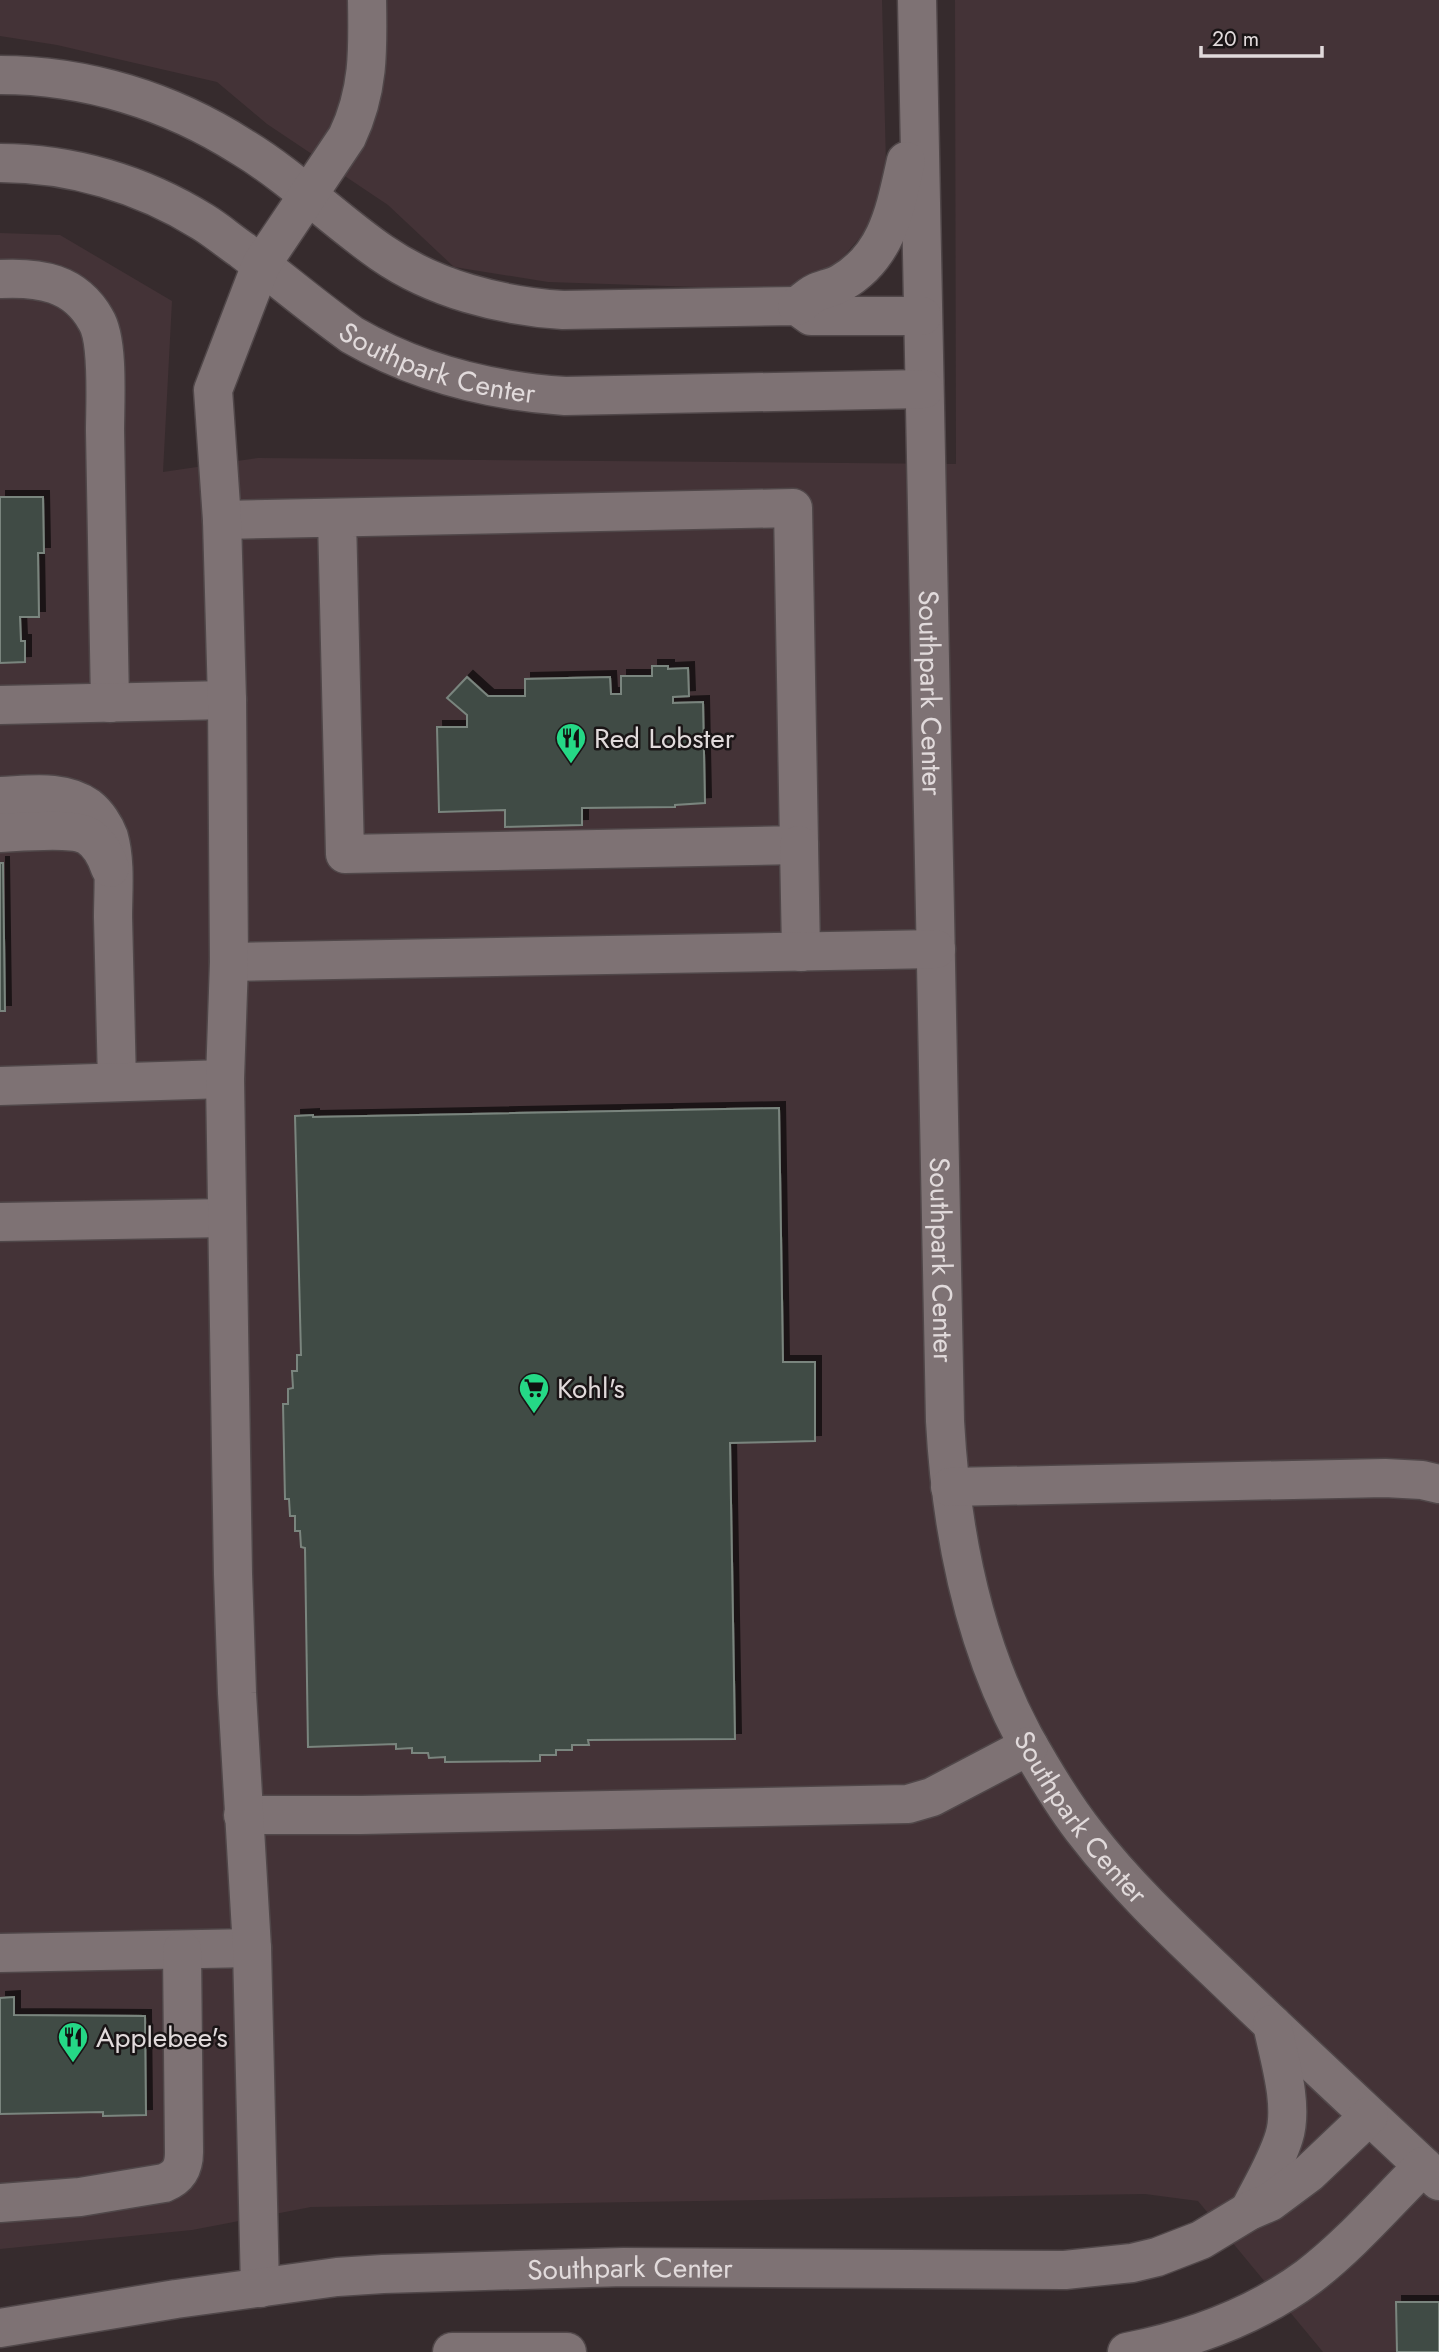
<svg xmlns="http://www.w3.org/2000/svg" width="1439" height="2352" viewBox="0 0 1439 2352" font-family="Jost,sans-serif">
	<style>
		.built { fill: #443337 }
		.building { fill: #414b45; stroke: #7a857e; stroke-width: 2; filter: url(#shadow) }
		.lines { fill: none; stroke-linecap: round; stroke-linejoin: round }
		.minor-casing { stroke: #504749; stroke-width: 41 }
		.minor { stroke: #7e7274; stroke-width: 38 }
		.labels { text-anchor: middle; stroke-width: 5; stroke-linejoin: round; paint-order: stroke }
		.street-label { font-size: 28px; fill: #e1dadb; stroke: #1a1516 }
		.poi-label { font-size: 28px; fill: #e1dadb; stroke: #1a1516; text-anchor: start }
	</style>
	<defs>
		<filter id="shadow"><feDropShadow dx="6" dy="-6" stdDeviation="0" flood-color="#0009"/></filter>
	</defs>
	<rect width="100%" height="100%" fill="#362b2d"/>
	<path class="built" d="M 0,0 L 882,0 L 886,165 L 870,226 L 836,265 L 785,290 L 548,282 L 454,267 L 388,205 L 267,124 L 217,82 L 57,45 L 0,36 Z
		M 955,0 L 1439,0 L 1439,2352 L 1323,2352 L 1198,2201 L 1145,2194 L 311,2207 L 192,2230 L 0,2249 L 0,233 L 60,235 L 172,301 L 163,472 L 258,458 L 956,464 Z"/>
	<path class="building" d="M 0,497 L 43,497 L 44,553 L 38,553 L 39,617 L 20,617 L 21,641 L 25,641 L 25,662 L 0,663 Z
		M 652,666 L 668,666 L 668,669 L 688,668 L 689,696 L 673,697 L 673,703 L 703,702 L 705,803 L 675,805 L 675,807 L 582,808 L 582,825 L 505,827 L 505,810 L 439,812 L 437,727 L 467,727 L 467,715 L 447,698 L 467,677 L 488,696 L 525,696 L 525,679 L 610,677 L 611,694 L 621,694 L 621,676 L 652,676 Z
		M 0,863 L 3,863 L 5,1011 L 0,1011 Z
		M 779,1108 L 783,1362 L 815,1362 L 815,1441 L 730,1443 L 735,1739 L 588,1740 L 589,1745 L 572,1745 L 572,1750 L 556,1750 L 556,1755 L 540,1755 L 540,1761 L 445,1762 L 445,1757 L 429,1758 L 428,1753 L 412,1753 L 412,1748 L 396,1749 L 396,1744 L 308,1747 L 305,1548 L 301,1547 L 300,1531 L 295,1531 L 295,1516 L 290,1516 L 289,1499 L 285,1499 L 283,1404 L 288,1404 L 288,1389 L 293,1388 L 292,1371 L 297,1371 L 297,1355 L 301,1355 L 295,1116 L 313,1115 L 313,1117 Z
		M 14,1997 L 14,2015 L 145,2016 L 146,2115 L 103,2116 L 103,2112 L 0,2114 L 0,1998 Z
		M 1396,2302 L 1439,2302 L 1439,2352 L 1397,2352 Z"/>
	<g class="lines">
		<g class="minor-casing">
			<g id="minor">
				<path id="s1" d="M 917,0 L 945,1421 C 951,1531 972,1640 1024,1737 C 1043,1771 1063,1805 1087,1835 C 1130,1891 1184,1940 1234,1988 C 1302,2053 1371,2117 1439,2181"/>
				<path d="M 0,75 C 86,75 170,101 242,147 C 292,177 334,220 382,253 C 434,289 501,306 563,310 L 797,306 L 811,316 L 922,316"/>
				<path id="s2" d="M 0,163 C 71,163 142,184 203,222 C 216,230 229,241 242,250 C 279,278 314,308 352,335 C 418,373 490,391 565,396 L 924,389"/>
				<path d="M 0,279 C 39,277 75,282 96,320 C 109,341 105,404 105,431 C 107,521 108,612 110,703"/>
				<path d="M 797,306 C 803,302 809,296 815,293 C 823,289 832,288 841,283 C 888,256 895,209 906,161"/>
				<path d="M 222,520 L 793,508 L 799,845 L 345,854 L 337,518"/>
				<path d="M 0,705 L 227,700"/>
				<path d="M 0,796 C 29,795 63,789 88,807 C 97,814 105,826 109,837 C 116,862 113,892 113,917 C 114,972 116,1027 117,1082"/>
				<path d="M 0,833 C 21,832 72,827 88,836 C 99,843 106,856 110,868"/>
				<path d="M 799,845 L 801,952"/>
				<path d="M 229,962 L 936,949"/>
				<path d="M 0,1086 L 225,1079"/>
				<path d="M 0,1222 L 227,1218"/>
				<path d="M 950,1487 L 1385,1478 L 1422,1480 L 1439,1484"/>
				<path d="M 243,1815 L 361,1815 L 908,1804 L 932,1797 L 1029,1746"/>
				<path d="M 0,1953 L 252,1948"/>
				<path d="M 0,2203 L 80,2197 L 164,2183 C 179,2177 184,2168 184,2152 L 182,1950"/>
				<path d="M 1249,2211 C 1261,2187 1276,2163 1284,2137 C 1294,2105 1279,2058 1272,2024"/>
				<path d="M 260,2288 L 252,1948 L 237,1693 L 233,1574 L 225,1079 L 229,962 L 227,700 L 222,520 L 213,390 L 261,265 L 347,137 C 369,91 368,50 367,0"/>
				<path id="s3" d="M 0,2328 L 176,2299 L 337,2277 L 383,2274 L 624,2267 L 1065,2270 L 1132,2263 L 1157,2257 L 1201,2240 L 1249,2211 L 1270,2202 L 1309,2173 L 1369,2116"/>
				<path d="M 452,2352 L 567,2352"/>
				<path d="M 1127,2352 C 1192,2339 1254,2317 1308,2277 C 1350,2245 1386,2203 1423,2166"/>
			</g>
		</g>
		<use href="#minor" class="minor"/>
	</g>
	<defs>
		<g id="restaurant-pin" transform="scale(1.575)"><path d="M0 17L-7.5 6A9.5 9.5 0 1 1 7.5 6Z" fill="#25d886" stroke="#1a1516"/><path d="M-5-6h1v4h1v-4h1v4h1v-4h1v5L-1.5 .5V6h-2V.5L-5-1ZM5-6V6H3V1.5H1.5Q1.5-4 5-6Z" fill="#111"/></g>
		<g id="supermarket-pin" transform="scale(1.575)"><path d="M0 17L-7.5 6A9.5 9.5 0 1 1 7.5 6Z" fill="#25d886" stroke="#1a1516"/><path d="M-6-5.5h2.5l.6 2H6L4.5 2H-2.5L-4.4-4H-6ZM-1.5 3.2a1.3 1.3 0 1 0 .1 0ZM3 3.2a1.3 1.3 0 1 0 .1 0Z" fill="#111"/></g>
	</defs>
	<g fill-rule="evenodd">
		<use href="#restaurant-pin" x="571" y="738"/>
		<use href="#supermarket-pin" x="534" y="1388"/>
		<use href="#restaurant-pin" x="73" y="2037"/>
	</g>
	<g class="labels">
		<g class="street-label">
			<text dy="10" stroke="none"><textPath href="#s2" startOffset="492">Southpark Center</textPath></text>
			<text dy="10" stroke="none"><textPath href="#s1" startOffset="693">Southpark Center</textPath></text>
			<text dy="10" stroke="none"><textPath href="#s1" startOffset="1260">Southpark Center</textPath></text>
			<text dy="10" stroke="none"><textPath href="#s1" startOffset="1848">Southpark Center</textPath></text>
			<text dy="10" stroke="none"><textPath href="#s3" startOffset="634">Southpark Center</textPath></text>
		</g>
		<g class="poi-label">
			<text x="594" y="748">Red Lobster</text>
			<text x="557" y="1398">Kohl's</text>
			<text x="96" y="2047">Applebee's</text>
		</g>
	</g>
	<path d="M1201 46v10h121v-10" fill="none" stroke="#e1dadb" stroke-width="3.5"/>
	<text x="1212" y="46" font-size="21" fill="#e1dadb" stroke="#1a1516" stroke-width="5" paint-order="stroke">20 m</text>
</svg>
